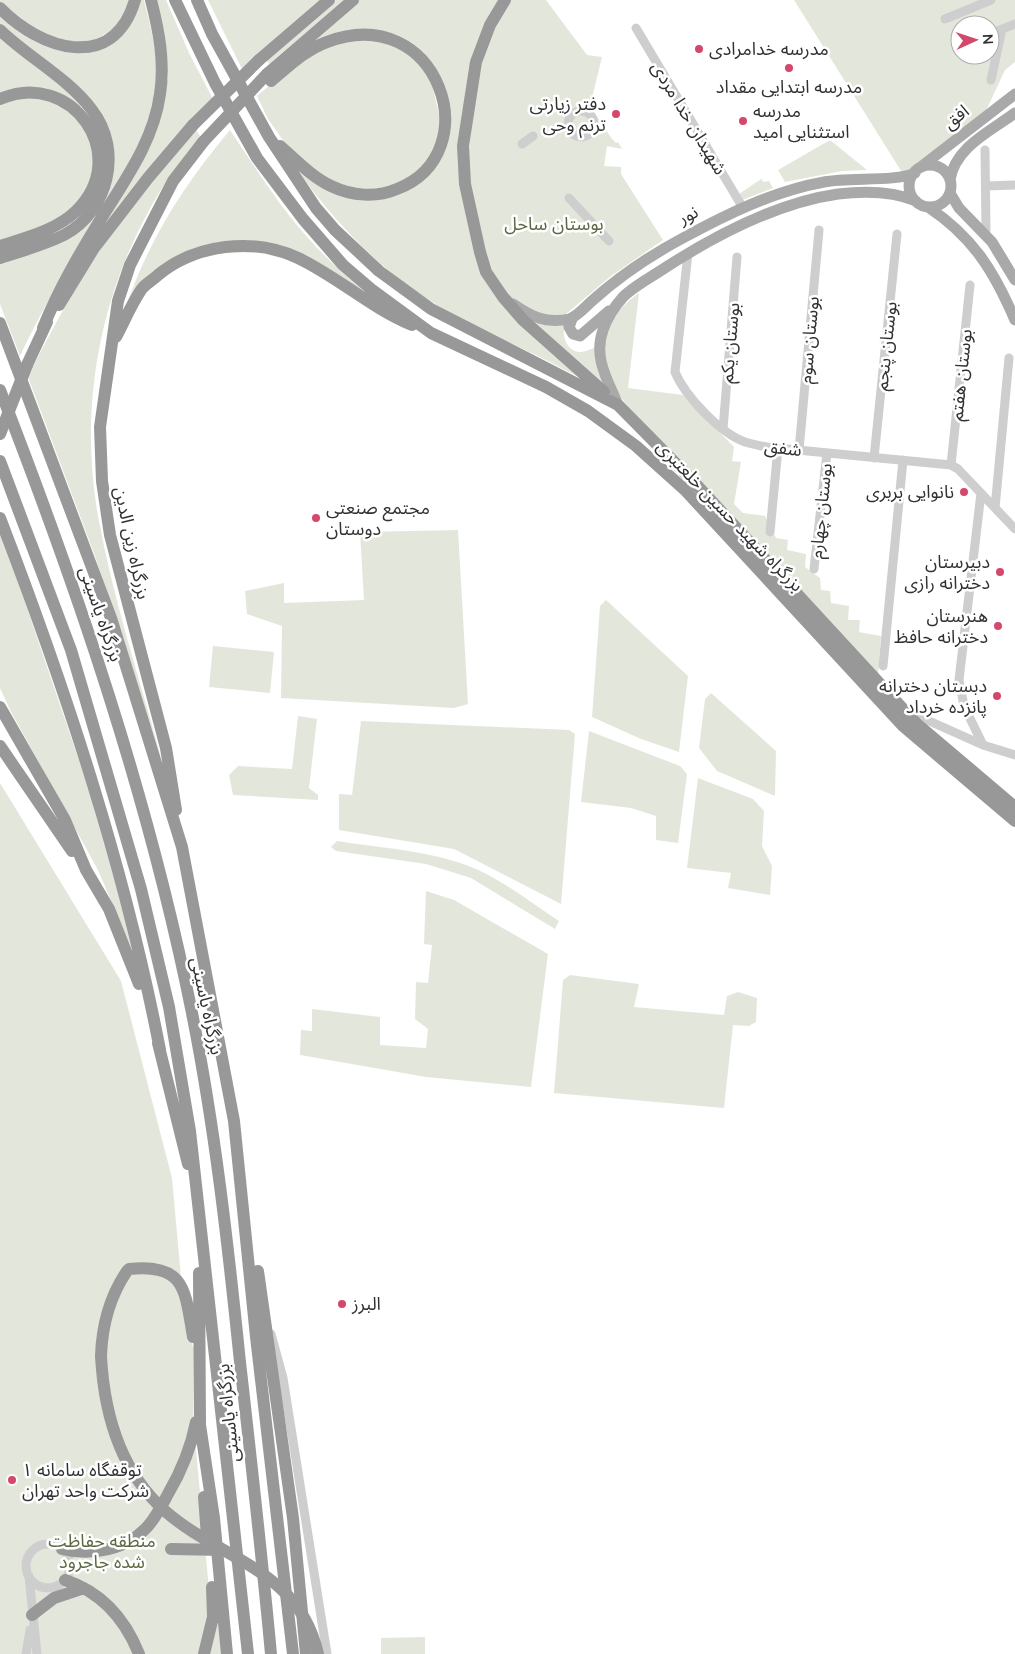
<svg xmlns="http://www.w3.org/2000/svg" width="1015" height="1654" viewBox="0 0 1015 1654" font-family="'Nunito Sans','Noto Sans Arabic',sans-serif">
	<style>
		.green { fill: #e3e7db; fill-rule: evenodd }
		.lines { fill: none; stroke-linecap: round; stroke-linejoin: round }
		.minor { stroke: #cecece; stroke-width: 9 }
		.major { stroke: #a9a9a9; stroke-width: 11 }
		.highway { stroke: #989898; stroke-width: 12 }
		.highway-bridge { stroke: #989898; stroke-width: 12 }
		.poi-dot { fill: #d3486b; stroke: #fff; stroke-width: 2 }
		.labels { text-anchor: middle; stroke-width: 5; stroke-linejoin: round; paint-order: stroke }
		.poi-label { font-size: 18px; fill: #313131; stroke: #fff; text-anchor: start }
		.street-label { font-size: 18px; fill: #313131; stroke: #fff }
		.park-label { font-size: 18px; fill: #5b6842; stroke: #fff }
	</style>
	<rect width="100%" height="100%" fill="#fff"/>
	<path class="green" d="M 0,0 L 131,0 L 114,29 L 89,43 L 46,38 L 0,2 Z
		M 137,0 L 144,0 C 151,29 160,60 155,90 C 148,138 120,179 95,220 C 69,265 42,309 20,356 L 0,304 L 0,262 L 91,219 L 107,129 L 0,24 L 0,14 L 25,35 L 99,47 Z
		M 157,0 L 166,0 L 190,55 L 213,99 L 85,251 L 120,195 L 168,79 L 167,52 Z
		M 208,0 L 323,0 L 242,69 Z
		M 336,0 L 344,0 L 269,64 L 266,59 Z
		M 359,0 L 500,0 L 461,131 L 483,273 L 592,385 C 543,356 491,336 442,308 C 375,269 327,213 283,151 L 351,196 L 413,184 L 448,130 L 420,52 L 355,31 L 264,81 L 310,40 Z
		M 508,0 L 546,0 L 587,55 L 602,57 L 590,106 L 612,139 L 616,143 L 618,142 L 622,149 L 607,146 L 604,166 L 621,167 L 621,174 L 663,240 L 611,276 L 566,314 L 544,317 L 512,300 L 490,273 L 467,168 L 477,76 L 490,32 Z
		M 794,0 L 1015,0 L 1015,62 L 1005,70 L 984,115 L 903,174 ZM 960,25 L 990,25 L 990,55 L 960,55 Z
		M 0,34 L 83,104 L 79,107 L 66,99 L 0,94 Z
		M 355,38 L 392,42 L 429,72 L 442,127 L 429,160 L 401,184 L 371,192 L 329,181 L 287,146 L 268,119 L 257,96 L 303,57 Z
		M 35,95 L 75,113 L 95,152 L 88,190 L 60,219 L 0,242 L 0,102 Z
		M 195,128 L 200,136 C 180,162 160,188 145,218 C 97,309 80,414 98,516 C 113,599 140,680 162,761 L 95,556 L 28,377 C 55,322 85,269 121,220 C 144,188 170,159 195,128 Z
		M 230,130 C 255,167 279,206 309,239 C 334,267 362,290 392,313 L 293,251 L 181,254 L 156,269 L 128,301 C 151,236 186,182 230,130 Z
		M 830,140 L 867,170 L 842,171 L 785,182 L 778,170 Z
		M 761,179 L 764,182 L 769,181 L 773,188 L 742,200 L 739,194 Z
		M 639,293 L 628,388 L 683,395 L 734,447 L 732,461 L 741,462 L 734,504 L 743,513 L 765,516 L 776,538 L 788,540 L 787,550 L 806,554 L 805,567 L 820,578 L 821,590 L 830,591 L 831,603 L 849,606 L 848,620 L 860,620 L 859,632 L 881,636 L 878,675 L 625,403 C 595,363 597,322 639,293 Z
		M 533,322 L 548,326 L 566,324 C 560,334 567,352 580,352 C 585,352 591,349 596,347 L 598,371 L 605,386 Z
		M 0,529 L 86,781 L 139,966 L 98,870 L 10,710 L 0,688 Z
		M 458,530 L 468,704 L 454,708 L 281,698 L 282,626 L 247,614 L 245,591 L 284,583 L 284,603 L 364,600 L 360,532 Z
		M 606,600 L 688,676 L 679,752 L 641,739 L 592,717 L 600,606 Z
		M 213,646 L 274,652 L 270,693 L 209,687 Z
		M 711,693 L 776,751 L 775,796 L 717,771 L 699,748 L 705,699 Z
		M 298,716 L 317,719 L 309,788 L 318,795 L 318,800 L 233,795 L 229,775 L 238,766 L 292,769 Z
		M 361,721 L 569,730 L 575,734 L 561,904 L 454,849 L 339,830 L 339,794 L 352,795 Z
		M 589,731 L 680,766 L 687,774 L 678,843 L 656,840 L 656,816 L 631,808 L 581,802 Z
		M 698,778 L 753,799 L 764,811 L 762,846 L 772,866 L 770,895 L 728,888 L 731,873 L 687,868 Z
		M 0,783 L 121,981 L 172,1178 L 185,1322 L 194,1350 L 193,1418 L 210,1600 L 216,1604 L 223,1654 L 0,1654 Z
		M 337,841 C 380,848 425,850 466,865 C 499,877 530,902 559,921 L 555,929 L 471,878 L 426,864 L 336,851 L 331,847 Z
		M 426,891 L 454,900 L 548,954 L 531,1087 L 426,1077 L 300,1055 L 301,1030 L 312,1031 L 312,1009 L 380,1017 L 380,1045 L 426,1048 L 428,1029 L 415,1019 L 416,982 L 428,983 L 432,945 L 424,944 Z
		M 570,975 L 639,984 L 634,1007 L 724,1015 L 727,996 L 738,992 L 757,998 L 756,1022 L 749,1026 L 733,1025 L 724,1108 L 554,1093 L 563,980 Z
		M 425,1637 L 425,1654 L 381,1654 L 381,1638 Z"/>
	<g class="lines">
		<path class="minor" d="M 945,19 L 991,0
			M 636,28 L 743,208
			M 990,34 L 1015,24
			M 991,80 L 1002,29
			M568 124a13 13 0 1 1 26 0a13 13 0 1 1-26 0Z
			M 522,144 L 533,136
			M 985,150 L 986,230
			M 986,186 L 1015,185
			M 569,198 L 609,241
			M 688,253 L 675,372 C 685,396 720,433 745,442 C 752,444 760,446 767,447 L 951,465 L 958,469 L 1015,529
			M 723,429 L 737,257
			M 799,450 L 819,230
			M 874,458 L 897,234
			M 951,465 L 970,285
			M 981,493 L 959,680 L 964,706 L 983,745
			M 995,508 L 1009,358
			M 770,532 L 778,448
			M 814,569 L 827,453
			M 883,666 L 903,460
			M 909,712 L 983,745 L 1015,755
			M 271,1334 L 283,1378 L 327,1654
			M26 1566a22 22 0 1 1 44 0a22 22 0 1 1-44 0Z
			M 29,1576 L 37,1654
			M 26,1654 L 30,1630"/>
		<path class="major" d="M909 186a21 21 0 1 1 42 0a21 21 0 1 1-42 0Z
			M 922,166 L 1015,94
			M 950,180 C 955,147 991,131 1015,113
			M 950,193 L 959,208 L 992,242 L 1015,280
			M 928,207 C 973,237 994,271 1015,320
			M 513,304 C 532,317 546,324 569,319 C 577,317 586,306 593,300 C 620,276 651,255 683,238 C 727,214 774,191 824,182 C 850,177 895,182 915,173
			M 572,319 L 569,327 L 573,334 L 580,336 L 609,311
			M 618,405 C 608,380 593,358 603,330 C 607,318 615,306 623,297 C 632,288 646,280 657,273 C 710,238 774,203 838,194 C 864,191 892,191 916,201"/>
		<path class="highway" d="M 175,0 L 215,83 L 257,158 L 303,219 L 343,265 L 371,289 L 431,333 L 546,387 L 588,411 L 636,446 L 685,490 L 903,726 L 1015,821
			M 197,0 L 212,34 L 269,137 L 316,208 L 335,230 L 379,271 L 431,309 L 618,405 L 694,482 L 917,724 L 1015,807
			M 505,0 L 490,25 L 476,62 L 463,146 L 465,184 L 480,252 L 486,272 L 503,297 L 523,320 L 604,392
			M 0,8 C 40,49 113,74 135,0
			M 0,30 C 29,58 68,78 92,110 C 123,150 109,211 64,235 C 44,245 22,251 0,258
			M 259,60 L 329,0
			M 267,74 L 353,0
			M 271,81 C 288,67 305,50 327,42 C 438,0 490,153 397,189 C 376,198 352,196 331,186 C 312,177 296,160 280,146
			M 0,99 C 72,68 133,156 76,211 C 57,230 25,238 0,246
			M 59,305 L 94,248 L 148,178 L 193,125
			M 0,323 L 111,618 L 182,847 L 234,1121 L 256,1337 L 293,1654
			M 43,328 C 59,288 81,251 104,214 C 127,177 154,139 160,94 C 165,63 159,31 151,0
			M 116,337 C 124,322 131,305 141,290 C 145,284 153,280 158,275 C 196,244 253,237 298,258 C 338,277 371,308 412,325
			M 27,365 L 47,322
			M 0,390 C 79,593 149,799 192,1013 C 215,1128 228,1245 240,1362 C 251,1459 262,1557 271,1654
			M 0,461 L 71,650 L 141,889 L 169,1007 L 190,1131 L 248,1654
			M 0,518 C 66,690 125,868 160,1050
			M 0,707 L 65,820 L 86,870 L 109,909 L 139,984
			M 0,746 L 72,851
			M 176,810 L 166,748 L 110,535 L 102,481 L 100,427 L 118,301 L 130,265 L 173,181 L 203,142
			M 158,1043 L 188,1164
			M 129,1269 C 186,1263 185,1291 193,1337
			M 258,1271 L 293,1518 L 306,1654
			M 199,1273 L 200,1425 L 214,1518 L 227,1654
			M 101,1356 C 102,1326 110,1296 127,1271
			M 204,1497 L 208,1549
			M 62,1549 C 91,1556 127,1550 148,1526 C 156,1517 162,1505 168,1494 C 182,1470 191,1448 196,1422
			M 65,1580 C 101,1592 125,1619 139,1654
			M 32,1615 L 54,1598 L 84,1588
			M 204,1654 L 213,1617 L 212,1587"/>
		<path class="highway-bridge" d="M 193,125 L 259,60
			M 203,142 L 267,74
			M 0,434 L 27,365
			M 101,1356 C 104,1413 120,1471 165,1511 C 221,1560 299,1569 318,1654
			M 171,1549 L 223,1550"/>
	</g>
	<g class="poi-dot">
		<circle cx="699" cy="49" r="5"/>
		<circle cx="789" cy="68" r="5"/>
		<circle cx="616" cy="114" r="5"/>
		<circle cx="743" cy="121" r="5"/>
		<circle cx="964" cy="492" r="5"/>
		<circle cx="316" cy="518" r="5"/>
		<circle cx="1000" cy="572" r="5"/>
		<circle cx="998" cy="626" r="5"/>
		<circle cx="997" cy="696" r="5"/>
		<circle cx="342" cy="1304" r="5"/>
		<circle cx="12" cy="1480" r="5"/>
	</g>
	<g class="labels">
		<g class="poi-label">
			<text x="709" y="55">مدرسه خدامرادی</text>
			<text x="789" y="93" text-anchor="middle">مدرسه ابتدایی مقداد</text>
			<text x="606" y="110" text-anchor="end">دفتر زیارتی<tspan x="606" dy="21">ترنم وحی</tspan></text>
			<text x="753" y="117">مدرسه<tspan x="753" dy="21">استثنایی امید</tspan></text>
			<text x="954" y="498" text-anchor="end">نانوایی بربری</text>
			<text x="326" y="514">مجتمع صنعتی<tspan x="326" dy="21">دوستان</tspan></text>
			<text x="990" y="568" text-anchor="end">دبیرستان<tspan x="990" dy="21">دخترانه رازی</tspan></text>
			<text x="988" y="622" text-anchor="end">هنرستان<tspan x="988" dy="21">دخترانه حافظ</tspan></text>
			<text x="987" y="692" text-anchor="end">دبستان دخترانه<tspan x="987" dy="21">پانزده خرداد</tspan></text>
			<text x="352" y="1310">البرز</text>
			<text x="22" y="1476">توقفگاه سامانه ۱<tspan x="22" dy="21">شرکت واحد تهران</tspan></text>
		</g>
		<g class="street-label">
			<text transform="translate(956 117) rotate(-38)" y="6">افق</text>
			<text transform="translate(689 118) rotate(59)" y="6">شهیدان خدا مردی</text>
			<text transform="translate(688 215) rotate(-28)" y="6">نور</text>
			<text transform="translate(809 340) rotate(-85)" y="6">بوستان سوم</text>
			<text transform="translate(730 343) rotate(-85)" y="6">بوستان یکم</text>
			<text transform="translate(886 346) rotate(-84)" y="6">بوستان پنجم</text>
			<text transform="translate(961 375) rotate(-84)" y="6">بوستان هفتم</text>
			<text transform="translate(783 448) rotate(7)" y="6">شفق</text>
			<text transform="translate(821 511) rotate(-84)" y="6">بوستان چهارم</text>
			<text transform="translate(730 516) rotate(46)" y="6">بزرگراه شهید حسین خلعتبری</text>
			<text transform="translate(132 543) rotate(78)" y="6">بزرگراه زین الدین</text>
			<text transform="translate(101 614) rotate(71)" y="6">بزرگراه یاسینی</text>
			<text transform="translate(207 1006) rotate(78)" y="6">بزرگراه یاسینی</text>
			<text transform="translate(228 1413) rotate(-96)" y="6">بزرگراه یاسینی</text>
		</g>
		<g class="park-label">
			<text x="554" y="230">بوستان ساحل</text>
			<text x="102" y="1547">منطقه حفاظت<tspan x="102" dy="21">شده جاجرود</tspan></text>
		</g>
	</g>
	<g transform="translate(975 40) rotate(87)"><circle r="24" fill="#ffffff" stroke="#adadad"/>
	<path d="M0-4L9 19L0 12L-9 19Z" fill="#d3486b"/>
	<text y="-8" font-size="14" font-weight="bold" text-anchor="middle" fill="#313131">N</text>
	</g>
</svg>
